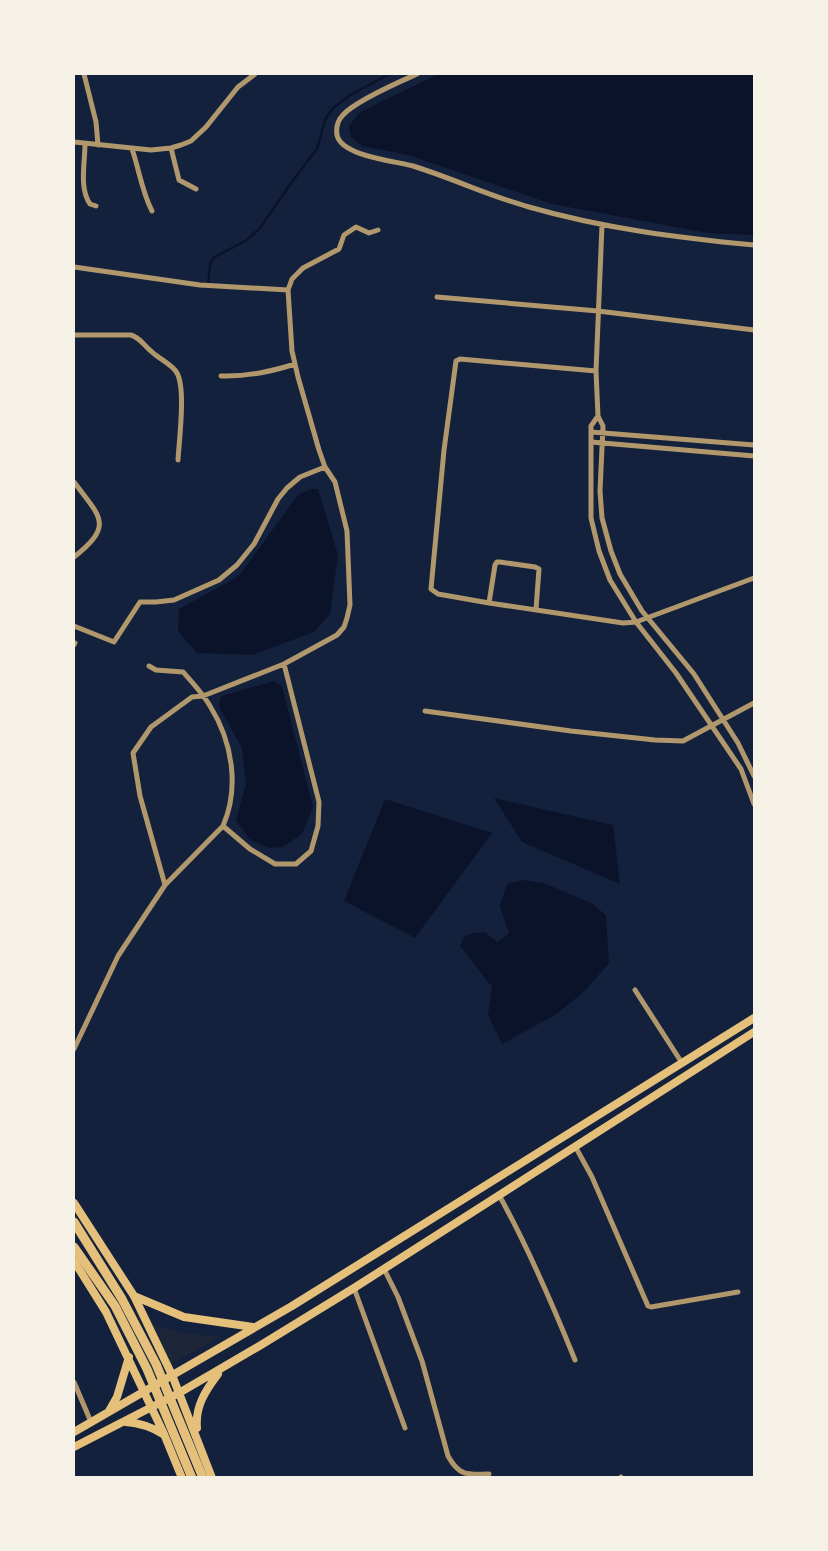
<svg xmlns="http://www.w3.org/2000/svg" width="828" height="1551" viewBox="0 0 828 1551" font-family="Jost,sans-serif">
	<style>
		.green { fill: #1d2539 }
		.water { fill: #0b132b }
		.lines { fill: none; stroke-linecap: round; stroke-linejoin: round }
		.stream { stroke: #0b132b; stroke-width: 2.5 }
		.minor { stroke: #b1986c; stroke-width: 5 }
		.primary { stroke: #e5c07b; stroke-width: 8 }
		.trunk { stroke: #e5c07b; stroke-width: 9 }
	</style>
	<rect width="100%" height="100%" fill="#14213d"/>
	<path class="green" d="M 149,1324 L 183,1333 L 220,1337 L 171,1364 Z"/>
	<path class="water" d="M 438,74 L 754,74 L 754,235 L 708,233 L 552,204 L 408,155 L 362,146 L 351,137 L 349,126 L 360,112 Z
		M 310,489 L 318,489 L 338,555 L 330,614 L 314,632 L 253,655 L 197,653 L 178,631 L 179,609 L 239,576 L 297,496 Z
		M 274,681 L 282,686 L 313,807 L 302,834 L 283,847 L 269,848 L 249,839 L 236,820 L 246,784 L 242,748 L 219,707 L 221,696 Z
		M 494,798 L 613,825 L 620,884 L 522,842 Z
		M 385,799 L 492,833 L 415,938 L 344,901 Z
		M 522,880 L 544,883 L 591,903 L 606,915 L 609,963 L 585,991 L 555,1015 L 502,1044 L 488,1015 L 492,987 L 460,946 L 464,937 L 473,933 L 485,932 L 497,942 L 509,933 L 500,906 L 507,884 Z"/>
	<g class="lines">
		<path class="stream" d="M 208,286 L 210,264 L 213,258 L 247,240 L 260,228 L 294,179 L 317,149 L 325,120 L 333,108 L 352,94 L 390,74"/>
		<path class="minor" d="M 84,74 L 96,122 L 98,145
			M 417,74 C 399,82 355,101 343,115 C 338,120 336,128 337,135 C 341,156 395,161 413,166 C 452,178 489,196 529,207 C 602,228 678,238 754,245
			M 74,142 L 151,150 L 171,148 L 181,145 L 191,141 L 206,127 L 238,87 L 255,74
			M 85,144 C 85,163 79,188 90,204 L 96,206
			M 171,148 L 179,180 L 196,189
			M 132,149 C 139,169 142,192 152,211
			M 602,225 L 596,371 L 598,416 L 603,426 L 600,491 L 602,518 L 611,551 L 620,574 L 642,611 L 694,674 L 738,743 L 754,776
			M 74,267 L 200,285 L 288,290
			M 437,297 L 598,311 L 754,330
			M 74,335 L 131,335 C 141,338 144,346 152,352 C 159,359 172,364 177,373 C 186,389 179,441 178,460
			M 596,371 L 460,359 L 456,361 L 444,450 L 431,589 L 438,594 L 489,603 L 623,623 L 636,622 L 754,578
			M 221,376 C 247,377 270,372 295,364
			M 598,416 L 591,426 L 591,518 L 599,551 L 610,580 L 636,622 L 676,673 L 741,769 L 754,804
			M 591,432 L 754,445
			M 591,442 L 754,456
			M 74,482 C 101,518 114,525 74,557
			M 489,603 L 495,565 L 497,562 L 500,562 L 535,567 L 539,569 L 536,609
			M 74,626 L 114,642 L 140,602 L 156,602 L 174,600 L 219,580 L 237,565 L 254,544 L 278,499 L 287,488 L 300,477 L 325,467
			M 74,645 L 75,643
			M 425,711 L 571,731 L 655,740 L 683,741 L 754,703
			M 223,826 L 250,849 L 275,864 L 296,864 L 311,851 L 318,826 L 319,802 L 284,664
			M 165,885 L 140,796 L 133,753 L 151,727 L 192,697 L 203,696 L 284,664 L 337,635 L 344,627 L 347,618 L 350,605 L 347,531 L 335,482 L 325,467 L 319,450 L 298,377 L 292,351 L 288,290 L 292,279 L 303,268 L 339,249 L 344,235 L 356,227 L 369,233 L 378,230
			M 635,990 L 682,1063
			M 74,1049 L 118,956 L 165,885 L 223,826 C 240,787 232,741 210,706 C 203,694 192,682 183,672 L 156,670 L 149,666
			M 575,1146 L 592,1177 L 648,1306 L 651,1307 L 738,1292
			M 499,1195 C 529,1249 552,1303 575,1360
			M 384,1269 L 398,1297 L 422,1361 L 448,1456 C 459,1476 467,1475 489,1474
			M 354,1288 L 405,1428
			M 74,1382 L 91,1422
			M 620,1478 L 621,1477"/>
		<path class="primary" d="M 74,1203 L 134,1296 L 172,1375 L 212,1478
			M 74,1261 L 106,1312 L 164,1434 L 182,1478
			M 134,1296 L 184,1317 L 253,1327
			M 109,1411 L 117,1397 L 129,1357
			M 126,1422 C 140,1423 150,1426 163,1434
			M 197,1428 C 195,1407 205,1391 218,1374
			M 74,1432 L 292,1306 L 754,1018
			M 74,1447 L 179,1393 L 261,1345 L 354,1288 L 754,1032"/>
		<path class="trunk" d="M 74,1222 L 122,1299 L 156,1364 L 203,1478
			M 74,1247 L 115,1306 L 147,1369 L 192,1478"/>
	</g>
	<rect width="828" height="1551" fill="none" stroke="#f6f1e7" stroke-width="150"/>
</svg>
